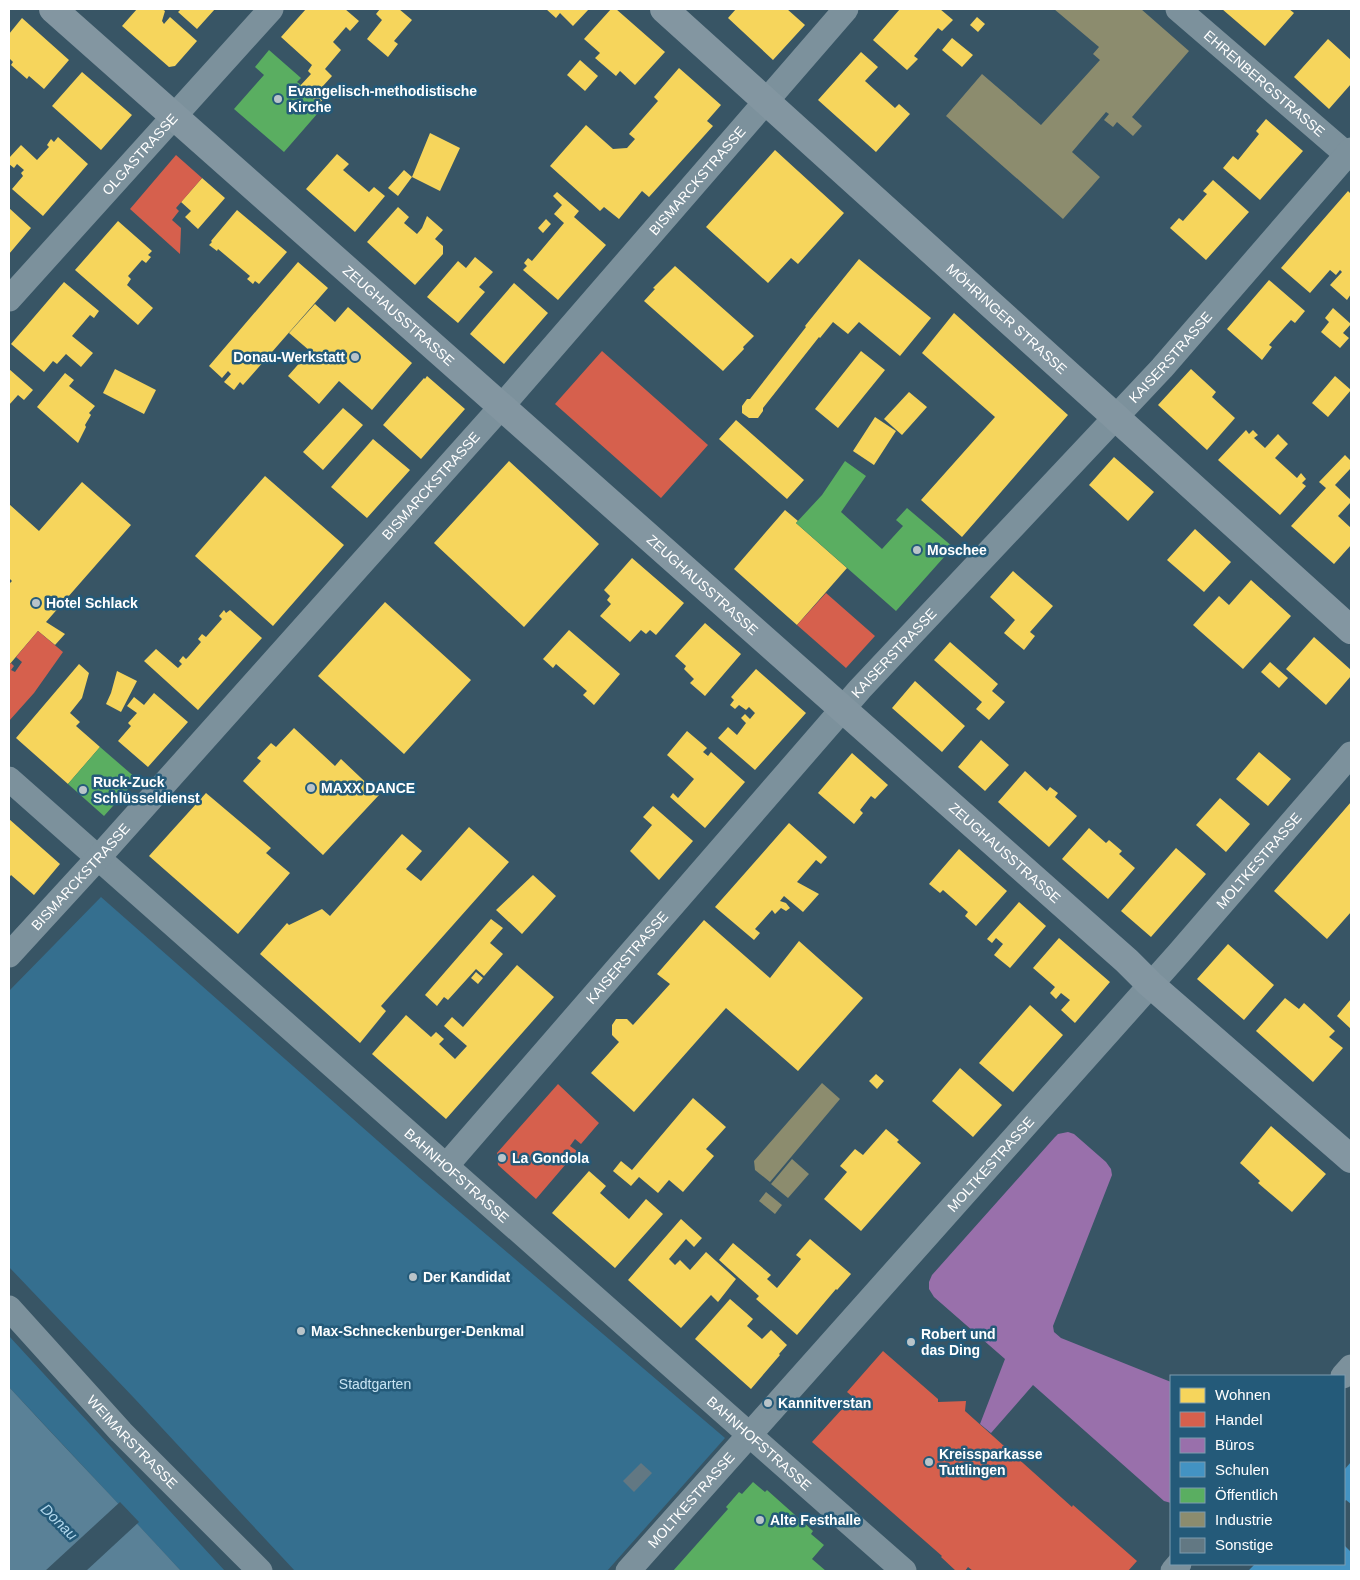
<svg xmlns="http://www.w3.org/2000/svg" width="1360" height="1580" viewBox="0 0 1360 1580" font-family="Arial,sans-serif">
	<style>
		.green { fill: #356f8f }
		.water { fill: #5a8197 }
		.pier { fill: #385565 }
		.homes { fill: #f6d55c }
		.shops { fill: #d6604d }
		.offices { fill: #9970ab }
		.schools { fill: #4393c3 }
		.public { fill: #5aae61 }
		.industry { fill: #8c8c6e }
		.building { fill: #627883 }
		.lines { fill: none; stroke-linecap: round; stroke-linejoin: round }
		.street { stroke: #7c919c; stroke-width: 25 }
		.secondary { stroke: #8396a1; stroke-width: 28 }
		.poi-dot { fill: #b9c4c9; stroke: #245a79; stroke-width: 2 }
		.labels { text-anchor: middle; stroke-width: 5; stroke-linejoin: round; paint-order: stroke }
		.street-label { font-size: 14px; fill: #fff; stroke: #245a79 }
		.poi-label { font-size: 14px; font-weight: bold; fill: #fff; stroke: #245a79; text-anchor: start }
		.park-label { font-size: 14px; fill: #c8e4f3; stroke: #245a79 }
		.water-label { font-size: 15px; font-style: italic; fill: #b1d7ec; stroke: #245a79 }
	</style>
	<rect width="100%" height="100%" fill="#385565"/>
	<path class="green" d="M 101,897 L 420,1178 L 725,1438 L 607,1571 L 295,1571 L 135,1399 L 9,1267 L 9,991 Z
		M 9,1336 L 225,1571 L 181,1571 L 9,1387 Z"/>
	<path class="water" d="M 9,1387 C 66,1449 124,1509 181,1571 L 9,1571 Z"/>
	<path class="pier" d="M 120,1502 L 139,1522 L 86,1571 L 45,1571 Z"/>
	<path class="homes" d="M 137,9 L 162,9 L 165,11 L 162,21 L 164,24 L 170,17 L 197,41 L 175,66 L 169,67 L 122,26 Z
		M 181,9 L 215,9 L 197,29 L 178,12 Z
		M 306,9 L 345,9 L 359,21 L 350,31 L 346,27 L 333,42 L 341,50 L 325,69 L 332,76 L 323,86 L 329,92 L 319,104 L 299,87 L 311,74 L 308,71 L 312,65 L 281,37 Z
		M 380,9 L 399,9 L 412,20 L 394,41 L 398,44 L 388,57 L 367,39 L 382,20 L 376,14 Z
		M 546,9 L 589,9 L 573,26 L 560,13 L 556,18 Z
		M 611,9 L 616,9 L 665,52 L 635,85 L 620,71 L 616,76 L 595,58 L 600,53 L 584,39 Z
		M 736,9 L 787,9 L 805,25 L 773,60 L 728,18 Z
		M 900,9 L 940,9 L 953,20 L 942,31 L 938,28 L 914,56 L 918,59 L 907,70 L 873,40 Z
		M 1222,9 L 1289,9 L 1294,13 L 1265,46 Z
		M 977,17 L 985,24 L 978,32 L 970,25 Z
		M 22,18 L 69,60 L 44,89 L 29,76 L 27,79 L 11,65 L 13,62 L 9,58 L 9,34 Z
		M 952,38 L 973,55 L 962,67 L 942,50 Z
		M 1328,39 L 1351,60 L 1351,84 L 1329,109 L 1294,77 Z
		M 861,52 L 878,67 L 865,81 L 895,108 L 899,104 L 910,114 L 876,152 L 818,100 Z
		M 580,60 L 598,76 L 585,91 L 567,75 Z
		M 679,68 L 721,105 L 707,121 L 713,126 L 649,197 L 642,191 L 619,219 L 604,207 L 600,211 L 550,166 L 586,125 L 613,149 L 627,148 L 635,139 L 629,134 L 658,101 L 654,97 Z
		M 82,72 L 132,115 L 101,150 L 52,106 Z
		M 1266,119 L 1303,151 L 1260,200 L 1223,168 L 1233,156 L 1238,160 L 1259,134 L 1256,131 Z
		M 430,133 L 460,148 L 440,191 L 412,177 Z
		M 58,137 L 88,164 L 43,216 L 12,189 L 23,176 L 21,173 L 24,170 L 17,164 L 14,168 L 9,164 L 9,158 L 21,145 L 37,160 L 49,147 L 47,145 L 51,139 L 54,142 Z
		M 775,150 L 844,213 L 798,264 L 791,258 L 768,283 L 706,227 Z
		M 337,154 L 349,164 L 343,170 L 369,192 L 374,187 L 385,196 L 355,232 L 306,189 Z
		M 404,170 L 412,177 L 398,196 L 388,188 Z
		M 202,178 L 225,198 L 198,229 L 185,217 L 191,211 L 181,202 Z
		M 1213,180 L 1249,212 L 1206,260 L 1170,228 L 1179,218 L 1183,221 L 1207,194 L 1203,191 Z
		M 1348,191 L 1351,194 L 1351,294 L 1347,300 L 1330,285 L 1342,272 L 1340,270 L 1336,275 L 1330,270 L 1310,293 L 1281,268 Z
		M 557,192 L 579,211 L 574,217 L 606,245 L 558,300 L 523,270 L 527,266 L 524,263 L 528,258 L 532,261 L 564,223 L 554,214 L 562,205 L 553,196 Z
		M 398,207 L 409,217 L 404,223 L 417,234 L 422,228 L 427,216 L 443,230 L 435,239 L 443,246 L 443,254 L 415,285 L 367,242 Z
		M 9,208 L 31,228 L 9,254 Z
		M 237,210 L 287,252 L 259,284 L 255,281 L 253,284 L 247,279 L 250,276 L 218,249 L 217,251 L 209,245 L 212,242 L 211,241 Z
		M 546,219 L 551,224 L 543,233 L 538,228 Z
		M 118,221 L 152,251 L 148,255 L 151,257 L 146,263 L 142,260 L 128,276 L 131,279 L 127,285 L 153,308 L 138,325 L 75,270 Z
		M 475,257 L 493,272 L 479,287 L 485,292 L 458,323 L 427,297 L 458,261 L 466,268 Z
		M 859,259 L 931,318 L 900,356 L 859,322 L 848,334 L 833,322 L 820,338 L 819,337 L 763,408 L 763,411 L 758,418 L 749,418 L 742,413 L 742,406 L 747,399 L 750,399 L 806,327 L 805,326 Z
		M 298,262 L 328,288 L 243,385 L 240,382 L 234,390 L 224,382 L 231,374 L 228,371 L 222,378 L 209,366 Z
		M 675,266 L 754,336 L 743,347 L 744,349 L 723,371 L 644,301 L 655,289 L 653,288 Z
		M 1269,280 L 1305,311 L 1295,323 L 1291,320 L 1269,345 L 1272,347 L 1262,360 L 1227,329 Z
		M 64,282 L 99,311 L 94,318 L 90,315 L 72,336 L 93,353 L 81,367 L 66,354 L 57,364 L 53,361 L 44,372 L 11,344 Z
		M 514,283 L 548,313 L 504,364 L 470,334 Z
		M 315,304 L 335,322 L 348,307 L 412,363 L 372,410 L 339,381 L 319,404 L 288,376 L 310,351 L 289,333 Z
		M 1333,308 L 1351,324 L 1343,333 L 1349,338 L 1340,348 L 1321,332 L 1329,322 L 1325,318 Z
		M 954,313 L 1068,415 L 962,537 L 921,500 L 995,417 L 922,353 Z
		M 861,351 L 885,370 L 838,428 L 815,409 Z
		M 9,369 L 33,390 L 24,400 L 18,395 L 9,405 Z
		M 115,369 L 156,390 L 144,414 L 103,393 Z
		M 1191,369 L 1216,392 L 1212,397 L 1235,418 L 1207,450 L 1158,405 Z
		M 65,373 L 74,380 L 69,386 L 95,406 L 89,413 L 91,415 L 85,425 L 86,427 L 78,443 L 37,407 Z
		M 427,376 L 465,409 L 421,459 L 383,425 L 424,378 L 425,379 Z
		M 1335,376 L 1351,390 L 1328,417 L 1312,403 Z
		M 909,392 L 927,407 L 902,435 L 884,419 Z
		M 343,408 L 363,425 L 323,470 L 303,452 Z
		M 875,417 L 896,431 L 874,465 L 853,451 Z
		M 736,420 L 804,480 L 787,499 L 719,439 Z
		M 1246,430 L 1249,434 L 1253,430 L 1258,435 L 1254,438 L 1265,448 L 1278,434 L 1288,444 L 1275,458 L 1297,478 L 1301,473 L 1306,479 L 1302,483 L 1306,486 L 1280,515 L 1218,460 Z
		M 373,439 L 410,470 L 367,518 L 331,487 Z
		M 1345,455 L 1351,461 L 1351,468 L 1335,485 L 1351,500 L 1351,502 L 1338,516 L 1351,528 L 1351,545 L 1334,564 L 1291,526 L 1326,488 L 1319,482 Z
		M 1114,457 L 1154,492 L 1128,521 L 1089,485 Z
		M 509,461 L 599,544 L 524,627 L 434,543 Z
		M 265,476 L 344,545 L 273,626 L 195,556 Z
		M 82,482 L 131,525 L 46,622 L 65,634 L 55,645 L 38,631 L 9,665 L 9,584 L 12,581 L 9,578 L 9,504 L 39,531 Z
		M 785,510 L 798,521 L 796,523 L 847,568 L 797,625 L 734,569 Z
		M 1195,529 L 1231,562 L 1204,592 L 1167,560 Z
		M 632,558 L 684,603 L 656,635 L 650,630 L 646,634 L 641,630 L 630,642 L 600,616 L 611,604 L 607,600 L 610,596 L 604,590 Z
		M 1013,571 L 1053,606 L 1030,632 L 1035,636 L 1024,650 L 1004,633 L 1015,620 L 990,597 Z
		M 1251,580 L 1291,616 L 1243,669 L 1193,625 L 1219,596 L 1229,605 Z
		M 385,602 L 471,680 L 404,754 L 318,676 Z
		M 224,610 L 226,613 L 230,610 L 262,638 L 198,710 L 144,661 L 156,649 L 178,668 L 182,664 L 179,661 L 183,656 L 186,659 L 189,656 L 201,642 L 198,639 L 202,634 L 206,637 L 222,619 L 219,616 Z
		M 705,623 L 741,654 L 705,696 L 690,683 L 694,679 L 684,669 L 686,666 L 675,656 Z
		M 569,630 L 620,674 L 594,705 L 583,695 L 587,691 L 556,664 L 553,668 L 543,659 Z
		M 1314,637 L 1351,670 L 1351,676 L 1326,705 L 1286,669 Z
		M 950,642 L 998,684 L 992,691 L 1005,702 L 989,720 L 976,709 L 982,702 L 934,660 Z
		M 1270,662 L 1288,678 L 1279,688 L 1261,672 Z
		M 79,664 L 89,673 L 82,698 L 70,713 L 80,722 L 76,726 L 100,747 L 68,784 L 16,738 Z
		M 756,669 L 806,713 L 755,770 L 718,738 L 728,727 L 737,735 L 746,723 L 741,718 L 745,714 L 750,719 L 755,713 L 749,707 L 746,710 L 739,705 L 735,709 L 730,705 L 734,700 L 731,697 Z
		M 117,671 L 137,681 L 121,712 L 106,704 L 111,693 Z
		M 915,681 L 965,726 L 942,752 L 892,708 Z
		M 154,693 L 188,722 L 148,767 L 118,741 L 131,726 L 128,723 L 137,713 L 127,706 L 134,697 L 144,705 Z
		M 294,728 L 335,766 L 341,759 L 379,795 L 323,855 L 243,781 L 261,761 L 257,758 L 271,743 L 276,747 Z
		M 687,731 L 707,748 L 703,752 L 708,756 L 711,752 L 745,782 L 705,828 L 670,797 L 673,793 L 678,798 L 694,779 L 667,755 Z
		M 981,740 L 1009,765 L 985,791 L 958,767 Z
		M 1259,752 L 1291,779 L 1268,806 L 1236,779 Z
		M 852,753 L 888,785 L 875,799 L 871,796 L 860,810 L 863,813 L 854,824 L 818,793 Z
		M 1025,771 L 1047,791 L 1050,787 L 1058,793 L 1055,797 L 1077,816 L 1049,847 L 998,802 Z
		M 206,793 L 271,848 L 266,853 L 290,873 L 238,934 L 149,856 Z
		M 1220,798 L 1250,824 L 1226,852 L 1196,825 Z
		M 1351,802 L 1351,912 L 1327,939 L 1274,891 Z
		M 653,806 L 693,841 L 659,880 L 630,851 L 652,825 L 643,817 Z
		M 9,819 L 60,864 L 34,895 L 11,875 L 9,878 Z
		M 789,823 L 827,857 L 821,864 L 816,860 L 797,882 L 819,894 L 803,912 L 784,896 L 780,901 L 786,903 L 790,908 L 786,911 L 781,908 L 775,914 L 772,910 L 755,929 L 760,933 L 754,940 L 715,907 Z
		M 469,827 L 509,862 L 381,1006 L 386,1011 L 360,1043 L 260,954 L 287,923 L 289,925 L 322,909 L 330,916 L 402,834 L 422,851 L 406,869 L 421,881 Z
		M 1089,828 L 1106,843 L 1109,840 L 1122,851 L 1119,854 L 1135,868 L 1108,899 L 1062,859 Z
		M 1176,848 L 1206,874 L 1151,937 L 1121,911 Z
		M 959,849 L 1007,891 L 976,926 L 965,916 L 968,912 L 943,890 L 940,893 L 929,884 Z
		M 533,875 L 556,896 L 522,934 L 496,910 Z
		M 1019,902 L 1046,926 L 1010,968 L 994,955 L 1003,944 L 996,938 L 992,943 L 987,939 Z
		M 491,919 L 503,928 L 490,943 L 503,954 L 484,976 L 476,969 L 448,1000 L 444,997 L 437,1006 L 425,995 Z
		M 704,920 L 770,978 L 799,941 L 863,998 L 798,1071 L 726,1008 L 634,1112 L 591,1073 L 619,1042 L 612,1035 L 612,1025 L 616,1019 L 627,1019 L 633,1025 L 670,984 L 657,974 Z
		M 1059,938 L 1110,982 L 1075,1023 L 1061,1010 L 1070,1000 L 1061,993 L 1056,999 L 1050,993 L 1055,987 L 1033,968 Z
		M 1228,944 L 1274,985 L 1244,1020 L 1197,979 Z
		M 517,965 L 554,997 L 446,1119 L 372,1054 L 406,1015 L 431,1037 L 436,1032 L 444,1039 L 439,1044 L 455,1059 L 467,1046 L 444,1026 L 452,1017 L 463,1027 Z
		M 476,972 L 483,978 L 478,984 L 471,978 Z
		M 1285,998 L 1299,1009 L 1304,1003 L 1335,1031 L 1329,1037 L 1343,1048 L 1313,1082 L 1256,1031 Z
		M 1351,999 L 1351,1029 L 1337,1016 Z
		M 1030,1005 L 1063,1035 L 1013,1092 L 979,1063 Z
		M 960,1068 L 1002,1105 L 973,1137 L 932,1101 Z
		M 876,1074 L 884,1081 L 877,1089 L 869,1081 Z
		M 693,1098 L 726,1127 L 706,1149 L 714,1156 L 683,1192 L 669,1180 L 658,1193 L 639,1177 L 631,1186 L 613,1171 L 621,1161 L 632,1170 Z
		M 1271,1126 L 1326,1174 L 1292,1212 L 1258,1183 L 1260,1181 L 1240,1163 Z
		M 886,1129 L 899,1140 L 897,1142 L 921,1163 L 861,1231 L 824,1199 L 847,1172 L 840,1166 L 855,1149 L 863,1155 Z
		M 589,1171 L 606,1186 L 600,1193 L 629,1219 L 646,1199 L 663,1214 L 615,1268 L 552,1213 Z
		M 681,1219 L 702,1238 L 694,1247 L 686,1239 L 669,1259 L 675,1265 L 680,1260 L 690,1270 L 706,1252 L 736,1279 L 718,1302 L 711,1295 L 681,1328 L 628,1280 Z
		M 810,1239 L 851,1274 L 837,1290 L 836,1289 L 797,1335 L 756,1299 L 759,1296 L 719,1260 L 733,1243 L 771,1275 L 767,1279 L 777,1288 L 801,1259 L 796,1255 Z
		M 730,1299 L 753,1319 L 747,1326 L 762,1339 L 771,1330 L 787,1345 L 779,1354 L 780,1355 L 751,1389 L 695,1339 Z"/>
	<path class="shops" d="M 176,155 L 202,178 L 176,208 L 179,211 L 172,220 L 181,228 L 180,254 L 130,209 Z
		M 602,351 L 708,445 L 661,498 L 555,404 Z
		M 826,593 L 875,636 L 846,668 L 797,625 Z
		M 38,631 L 63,652 L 34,693 L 9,721 L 9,665 L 11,663 L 14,666 L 11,670 L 15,672 L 22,662 L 16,657 Z
		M 558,1084 L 599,1123 L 581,1144 L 575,1139 L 570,1146 L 577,1151 L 536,1199 L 498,1165 L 497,1153 Z
		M 883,1351 L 938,1399 L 938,1402 L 966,1401 L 965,1411 L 1072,1507 L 1073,1505 L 1137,1561 L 1128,1571 L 973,1571 L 968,1567 L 965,1571 L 956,1571 L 941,1557 L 942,1556 L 812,1442 L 853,1397 L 847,1392 Z"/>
	<path class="offices" d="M 1068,1132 L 1074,1134 L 1106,1162 L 1111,1169 L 1112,1175 L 1053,1326 L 1054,1332 L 1061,1338 L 1171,1382 L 1171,1503 L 1164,1501 L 1033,1385 L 991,1433 L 980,1424 L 1005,1359 L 934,1297 L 929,1289 L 929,1282 L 932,1275 L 1055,1137 L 1058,1134 Z"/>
	<path class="schools" d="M 1351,1462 L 1351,1504 L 1346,1500 L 1344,1502 L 1344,1470 Z
		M 1344,1545 L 1351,1552 L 1351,1571 L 1248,1571 L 1255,1564 L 1344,1564 Z"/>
	<path class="public" d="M 269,50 L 301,78 L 297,82 L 301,85 L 299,87 L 319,104 L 320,102 L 324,106 L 284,152 L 234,109 L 264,75 L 255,67 Z
		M 845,461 L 866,476 L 841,512 L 882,549 L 903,526 L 896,520 L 907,508 L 953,547 L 896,611 L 796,523 L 822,495 Z
		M 100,747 L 137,779 L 104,816 L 68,784 Z
		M 753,1482 L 765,1492 L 767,1490 L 813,1531 L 811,1534 L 824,1545 L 812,1559 L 826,1571 L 673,1571 L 728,1509 L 726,1507 L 739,1492 L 742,1494 Z"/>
	<path class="industry" d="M 1054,9 L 1141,9 L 1189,51 L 1132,117 L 1142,126 L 1133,136 L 1117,122 L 1113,127 L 1104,120 L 1109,114 L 1106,112 L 1072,152 L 1100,177 L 1063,219 L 946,116 L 982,74 L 1041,125 L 1100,60 L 1093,54 L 1099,47 Z
		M 822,1083 L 840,1099 L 770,1182 L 755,1170 L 754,1161 Z
		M 792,1159 L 809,1174 L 788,1198 L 771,1184 Z
		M 766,1192 L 782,1205 L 775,1214 L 759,1201 Z"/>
	<path class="building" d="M 641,1463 L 652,1473 L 634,1492 L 623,1481 Z"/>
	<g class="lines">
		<g class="street">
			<path id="s1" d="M 1178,9 L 1351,158"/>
			<path id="s2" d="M 9,299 L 271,9"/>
			<path id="s3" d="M 9,779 C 308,1043 605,1308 904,1571"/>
			<path id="s4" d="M 9,955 L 98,858 L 502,406 L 846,9"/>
			<path id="s5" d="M 446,1166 L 860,689 L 1162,368 L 1351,150"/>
			<path id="s6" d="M 9,1308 L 121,1432 L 260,1571"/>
			<path d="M 1343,1376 L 1351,1367"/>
			<path id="s7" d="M 628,1571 L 1179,953 L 1351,754"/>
			<path d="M 1173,1571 L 1179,1564"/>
		</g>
		<g class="secondary">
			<path id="s8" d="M 53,9 L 1127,961 L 1150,984 L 1351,1159"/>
			<path id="s9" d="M 664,9 L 1351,630"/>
		</g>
	</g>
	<g class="poi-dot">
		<circle cx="278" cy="99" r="5"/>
		<circle cx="355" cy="357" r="5"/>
		<circle cx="917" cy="550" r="5"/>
		<circle cx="36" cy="603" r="5"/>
		<circle cx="311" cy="788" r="5"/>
		<circle cx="83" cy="790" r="5"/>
		<circle cx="502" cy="1158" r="5"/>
		<circle cx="413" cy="1277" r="5"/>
		<circle cx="301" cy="1331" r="5"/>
		<circle cx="911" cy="1342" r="5"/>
		<circle cx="768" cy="1403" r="5"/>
		<circle cx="929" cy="1462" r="5"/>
		<circle cx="760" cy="1520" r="5"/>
	</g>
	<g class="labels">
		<g class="street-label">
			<text dy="5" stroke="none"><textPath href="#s1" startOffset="114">EHRENBERGSTRASSE</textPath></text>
			<text dy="5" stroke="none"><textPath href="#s2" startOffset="195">OLGASTRASSE</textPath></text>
			<text dy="5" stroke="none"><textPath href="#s4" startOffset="1036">BISMARCKSTRASSE</textPath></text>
			<text dy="5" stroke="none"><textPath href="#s8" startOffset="462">ZEUGHAUSSTRASSE</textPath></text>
			<text dy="5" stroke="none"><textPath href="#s9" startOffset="462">MÖHRINGER STRASSE</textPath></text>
			<text dy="5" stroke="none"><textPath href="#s5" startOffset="1086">KAISERSTRASSE</textPath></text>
			<text dy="5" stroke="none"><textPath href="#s4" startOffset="631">BISMARCKSTRASSE</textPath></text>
			<text dy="5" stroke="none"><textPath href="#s8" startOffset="868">ZEUGHAUSSTRASSE</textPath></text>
			<text dy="5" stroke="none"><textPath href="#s5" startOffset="681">KAISERSTRASSE</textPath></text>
			<text dy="5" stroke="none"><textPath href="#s8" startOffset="1272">ZEUGHAUSSTRASSE</textPath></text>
			<text dy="5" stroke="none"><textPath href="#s7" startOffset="950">MOLTKESTRASSE</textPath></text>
			<text dy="5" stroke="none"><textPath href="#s4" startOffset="106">BISMARCKSTRASSE</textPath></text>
			<text dy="5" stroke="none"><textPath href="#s5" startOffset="276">KAISERSTRASSE</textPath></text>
			<text dy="5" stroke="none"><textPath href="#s7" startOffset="545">MOLTKESTRASSE</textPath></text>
			<text dy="5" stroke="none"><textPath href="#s3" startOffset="598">BAHNHOFSTRASSE</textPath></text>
			<text dy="5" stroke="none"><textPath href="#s6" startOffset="182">WEIMARSTRASSE</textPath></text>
			<text dy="5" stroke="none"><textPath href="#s3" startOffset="1002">BAHNHOFSTRASSE</textPath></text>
			<text dy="5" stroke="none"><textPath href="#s7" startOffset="95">MOLTKESTRASSE</textPath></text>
		</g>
		<g class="poi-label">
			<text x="288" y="96">Evangelisch-methodistische<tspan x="288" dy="16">Kirche</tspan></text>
			<text x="345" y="362" text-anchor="end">Donau-Werkstatt</text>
			<text x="927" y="555">Moschee</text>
			<text x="46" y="608">Hotel Schlack</text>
			<text x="93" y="787">Ruck-Zuck<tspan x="93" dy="16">Schlüsseldienst</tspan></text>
			<text x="321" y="793">MAXX DANCE</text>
			<text x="512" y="1163">La Gondola</text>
			<text x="423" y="1282">Der Kandidat</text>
			<text x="311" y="1336">Max-Schneckenburger-Denkmal</text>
			<text x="921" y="1339">Robert und<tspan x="921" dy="16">das Ding</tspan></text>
			<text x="778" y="1408">Kannitverstan</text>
			<text x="939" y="1459">Kreissparkasse<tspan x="939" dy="16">Tuttlingen</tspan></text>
			<text x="770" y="1525">Alte Festhalle</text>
		</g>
		<g class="park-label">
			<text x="375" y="1389">Stadtgarten</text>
		</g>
		<g class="water-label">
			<text transform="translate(59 1522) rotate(45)" y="5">Donau</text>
		</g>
	</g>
	<rect width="1360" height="1580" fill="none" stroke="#ffffff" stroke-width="20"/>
	<rect x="1170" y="1375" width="175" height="190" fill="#245a79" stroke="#7c9caf"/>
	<rect x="1180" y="1388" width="25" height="15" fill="#f6d55c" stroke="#7c9caf"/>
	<text x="1215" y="1400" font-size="15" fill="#ffffff">Wohnen</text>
	<rect x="1180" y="1412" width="25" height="15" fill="#d6604d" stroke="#7c9caf"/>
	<text x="1215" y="1425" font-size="15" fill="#ffffff">Handel</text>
	<rect x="1180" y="1438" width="25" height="15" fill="#9970ab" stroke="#7c9caf"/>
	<text x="1215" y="1450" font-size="15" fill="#ffffff">Büros</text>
	<rect x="1180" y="1462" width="25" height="15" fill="#4393c3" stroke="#7c9caf"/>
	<text x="1215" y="1475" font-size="15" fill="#ffffff">Schulen</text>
	<rect x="1180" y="1488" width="25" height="15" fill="#5aae61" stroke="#7c9caf"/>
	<text x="1215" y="1500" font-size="15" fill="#ffffff">Öffentlich</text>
	<rect x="1180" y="1512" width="25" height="15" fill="#8c8c6e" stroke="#7c9caf"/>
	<text x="1215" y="1525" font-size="15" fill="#ffffff">Industrie</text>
	<rect x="1180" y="1538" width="25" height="15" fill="#627883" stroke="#7c9caf"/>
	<text x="1215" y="1550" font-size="15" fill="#ffffff">Sonstige</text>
</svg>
